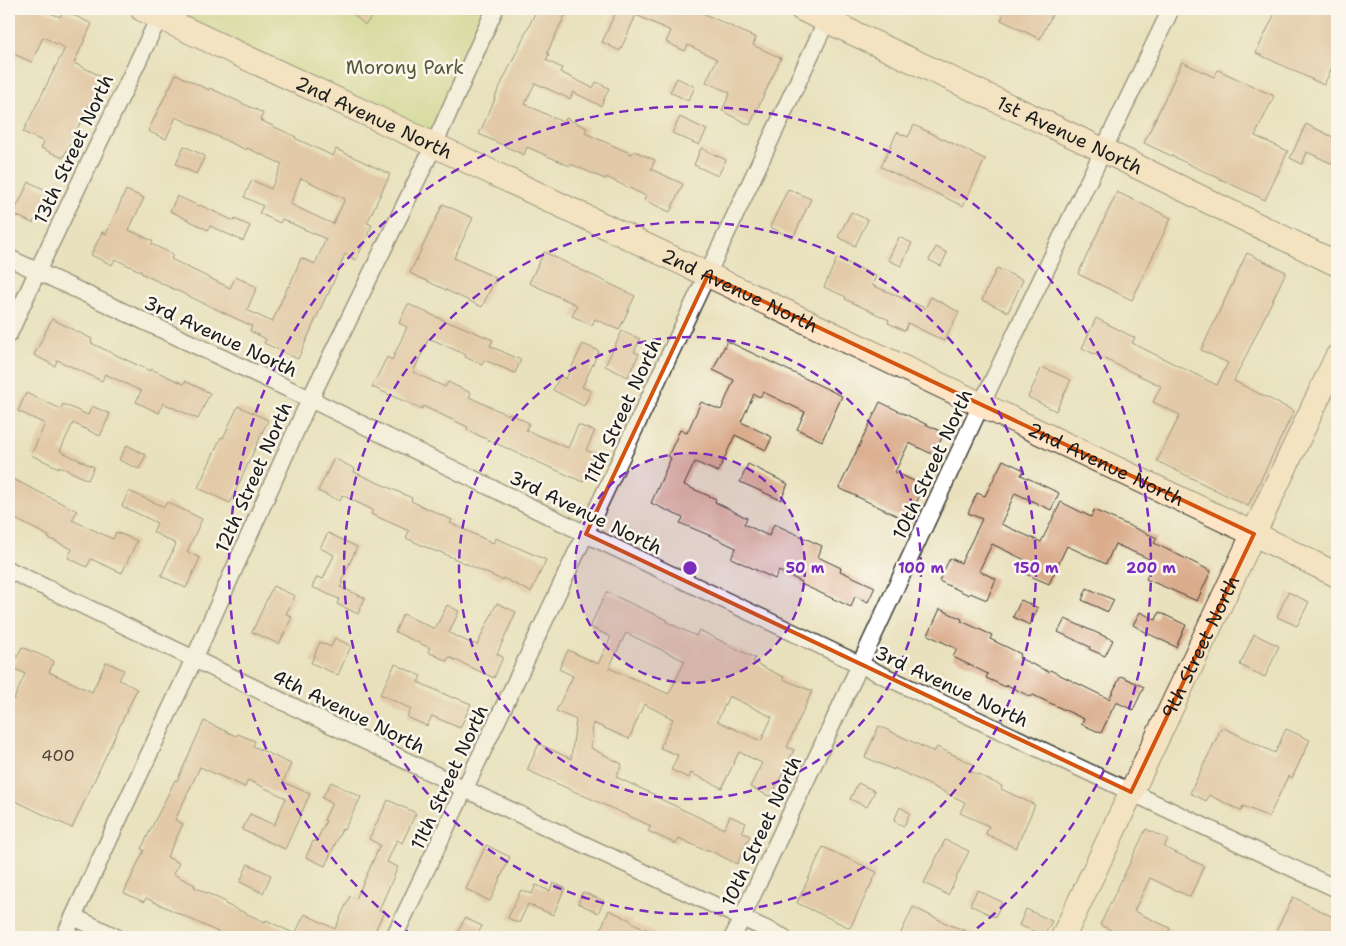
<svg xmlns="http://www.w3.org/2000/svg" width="1346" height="946" viewBox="0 0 1346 946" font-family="'Shantell Sans',sans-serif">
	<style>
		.green { fill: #bcd175; stroke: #6c7648 }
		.building { fill: #daac8c; fill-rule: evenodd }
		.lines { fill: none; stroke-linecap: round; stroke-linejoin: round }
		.street-casing { stroke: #3b3a34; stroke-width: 19 }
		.secondary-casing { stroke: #3b3a34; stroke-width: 26 }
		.street { stroke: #fff; stroke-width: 16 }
		.secondary { stroke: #ffe4c6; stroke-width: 24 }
		.marked { fill: none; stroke: #d4530e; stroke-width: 4; stroke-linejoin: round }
		.ring { fill: none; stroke: #7b2cbf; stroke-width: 2.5; stroke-dasharray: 9 6 }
		.labels { text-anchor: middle; stroke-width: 5; stroke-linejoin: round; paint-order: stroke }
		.number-label { font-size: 16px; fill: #4c4038 }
		.park-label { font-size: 19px; fill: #545b3b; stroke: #fbf7ec }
		.street-label { font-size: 19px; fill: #1c1c1c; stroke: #fbf7ec }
		.centre { fill: #7b2cbf; stroke: #fbf7ec; stroke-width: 2.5 }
		.ring-label { font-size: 15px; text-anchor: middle; font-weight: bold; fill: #7b2cbf; stroke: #fbf7ec; stroke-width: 5; stroke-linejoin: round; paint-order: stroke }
	</style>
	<rect width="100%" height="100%" fill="#fbf7ec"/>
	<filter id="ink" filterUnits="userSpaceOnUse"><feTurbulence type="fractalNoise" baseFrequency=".02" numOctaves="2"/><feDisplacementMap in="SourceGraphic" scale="10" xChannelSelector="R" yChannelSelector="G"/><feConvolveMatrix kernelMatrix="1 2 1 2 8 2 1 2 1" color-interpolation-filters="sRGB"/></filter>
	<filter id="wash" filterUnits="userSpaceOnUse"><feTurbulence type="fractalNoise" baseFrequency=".0096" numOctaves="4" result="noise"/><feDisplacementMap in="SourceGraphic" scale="20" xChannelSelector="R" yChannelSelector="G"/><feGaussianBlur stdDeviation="1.12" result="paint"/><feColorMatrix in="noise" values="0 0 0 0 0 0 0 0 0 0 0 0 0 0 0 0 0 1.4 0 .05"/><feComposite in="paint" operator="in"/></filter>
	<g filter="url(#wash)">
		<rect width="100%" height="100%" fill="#e9e1bd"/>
		<path class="green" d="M 163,9 L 498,9 L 434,145 Z"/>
		<g id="blocks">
			<path class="building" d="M 9,9 L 41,9 L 60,17 L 63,10 L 92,24 L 74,63 L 103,77 L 63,158 L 41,148 L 44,142 L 23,132 L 65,48 L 43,37 L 32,62 L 9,52 Z
				M 348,9 L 379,9 L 365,25 Z
				M 537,9 L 568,9 L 547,53 L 549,54 L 546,60 L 562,68 L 560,72 L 593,88 L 596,82 L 609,88 L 601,106 L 573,92 L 570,99 L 535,83 L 525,104 L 564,123 L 566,118 L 587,128 L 585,133 L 632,154 L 634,151 L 655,160 L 651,169 L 683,184 L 670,212 L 644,200 L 646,196 L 606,177 L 605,179 L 571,164 L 570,166 L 527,147 L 524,155 L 479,134 L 495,99 L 494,99 Z
				M 617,9 L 694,9 L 756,38 L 753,45 L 781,58 L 750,125 L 722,111 L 730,93 L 706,82 L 717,59 L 688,45 L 685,51 L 666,42 L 671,31 L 636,15 L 620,51 L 602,42 Z
				M 1006,9 L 1055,9 L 1040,39 L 1001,20 Z
				M 1277,9 L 1337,9 L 1337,56 L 1324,85 L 1256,53 Z
				M 1182,62 L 1214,77 L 1218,70 L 1274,96 L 1255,136 L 1288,151 L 1265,200 L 1144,143 Z
				M 176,74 L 209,90 L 210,88 L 263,113 L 260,120 L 296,137 L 295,138 L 333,156 L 336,149 L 390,174 L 367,223 L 372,225 L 356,260 L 345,254 L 328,295 L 327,294 L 298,359 L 264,343 L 266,339 L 250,331 L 252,326 L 165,285 L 141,273 L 142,272 L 115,259 L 112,265 L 91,255 L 102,232 L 106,234 L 126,190 L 144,198 L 129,230 L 153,241 L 151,244 L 173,254 L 171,259 L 230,288 L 236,277 L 257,287 L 247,310 L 272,322 L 288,286 L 289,287 L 301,258 L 315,264 L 326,239 L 282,219 L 280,223 L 259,213 L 263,206 L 244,197 L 252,180 L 271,189 L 282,164 L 247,148 L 246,150 L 176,117 L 166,139 L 148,131 ZM 301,178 L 345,199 L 333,224 L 290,204 Z
				M 677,78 L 695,87 L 688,101 L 670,92 Z
				M 680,117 L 707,130 L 699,145 L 672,133 Z
				M 1306,124 L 1337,139 L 1337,166 L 1307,152 L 1302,164 L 1290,158 Z
				M 914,125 L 985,159 L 963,206 L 881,167 L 897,132 L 908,137 Z
				M 184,146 L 205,156 L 196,174 L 176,164 Z
				M 701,148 L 726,160 L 718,176 L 694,165 Z
				M 29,182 L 48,191 L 33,223 L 13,214 Z
				M 788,189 L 811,199 L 793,238 L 770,227 Z
				M 1117,192 L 1171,218 L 1132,300 L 1078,274 Z
				M 177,196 L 199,206 L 200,205 L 234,221 L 235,219 L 250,226 L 243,241 L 210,226 L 208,230 L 170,211 Z
				M 443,204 L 473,218 L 454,258 L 496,278 L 482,307 L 410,273 Z
				M 851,212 L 868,220 L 855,246 L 838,237 Z
				M 899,237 L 912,243 L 901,266 L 888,260 Z
				M 936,247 L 947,253 L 941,266 L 929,260 Z
				M 544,252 L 635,296 L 619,330 L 595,319 L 592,325 L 572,316 L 577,305 L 529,283 Z
				M 1247,253 L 1286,272 L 1234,381 L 1294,411 L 1248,506 L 1157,461 L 1180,415 L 1153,402 L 1161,386 L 1082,348 L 1096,318 L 1135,338 L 1132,343 L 1217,385 L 1228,363 L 1201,350 Z
				M 837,258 L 876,276 L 872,285 L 925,308 L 931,297 L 959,312 L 944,341 L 908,323 L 905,331 L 888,323 L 889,320 L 845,299 L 846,297 L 824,287 Z
				M 997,268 L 1023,280 L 1008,312 L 982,300 Z
				M 408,304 L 452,324 L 453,323 L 493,340 L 490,346 L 521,360 L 515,373 L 484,360 L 482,365 L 465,357 L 466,355 L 429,338 L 413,372 L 445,387 L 448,382 L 471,393 L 469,397 L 508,415 L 509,413 L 529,423 L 526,430 L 568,448 L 578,425 L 595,431 L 586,450 L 595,454 L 583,482 L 495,443 L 467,430 L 468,427 L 423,406 L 422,409 L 372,387 L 387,357 L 392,360 L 407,327 L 399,323 Z
				M 52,319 L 92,339 L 91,343 L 114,354 L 150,371 L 151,369 L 184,384 L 185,381 L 210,393 L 198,419 L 163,403 L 159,413 L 136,402 L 141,391 L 105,374 L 102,381 L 57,360 L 55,366 L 34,355 Z
				M 622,331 L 640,339 L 634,352 L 639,354 L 628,377 L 605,366 Z
				M 727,341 L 842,396 L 822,441 L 797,429 L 805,412 L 763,392 L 760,397 L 754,394 L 741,422 L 772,437 L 766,450 L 735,435 L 718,472 L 695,462 L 684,485 L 716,499 L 715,502 L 747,518 L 744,524 L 769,536 L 774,524 L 822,546 L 818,557 L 841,568 L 840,571 L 875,587 L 868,602 L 855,596 L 851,607 L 801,584 L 802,582 L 779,571 L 775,579 L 731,558 L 736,548 L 711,536 L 680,523 L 683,518 L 651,503 L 671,458 L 668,456 L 680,430 L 687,433 L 701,402 L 721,410 L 734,380 L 713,370 Z
				M 583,344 L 599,351 L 582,387 L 591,391 L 584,406 L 553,390 L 560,376 L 566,379 Z
				M 1042,367 L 1071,380 L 1056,411 L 1028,397 Z
				M 26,393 L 61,409 L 63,404 L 88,415 L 92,406 L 110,414 L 100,436 L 73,423 L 60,451 L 94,467 L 88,480 L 59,466 L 59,468 L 31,455 L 45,424 L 18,411 Z
				M 880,402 L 944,433 L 934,455 L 909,443 L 895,472 L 924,486 L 908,521 L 839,488 Z
				M 238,406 L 268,420 L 230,503 L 198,488 L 221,437 L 223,438 Z
				M 127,445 L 146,455 L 139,469 L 119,460 Z
				M 334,458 L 355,469 L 354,472 L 412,498 L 411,501 L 452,520 L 450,523 L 493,543 L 496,538 L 546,560 L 531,592 L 503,578 L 502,580 L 438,551 L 437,552 L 406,538 L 409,531 L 371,514 L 373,510 L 342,495 L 340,501 L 318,491 Z
				M 1003,460 L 1024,470 L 1021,475 L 1059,493 L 1051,510 L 1015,493 L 1001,524 L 1041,542 L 1061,502 L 1091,517 L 1094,510 L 1157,538 L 1154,543 L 1211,571 L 1197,601 L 1146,579 L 1154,561 L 1115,544 L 1106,564 L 1067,546 L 1049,584 L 1021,572 L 1027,561 L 992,544 L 979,571 L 996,579 L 987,600 L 970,593 L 969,595 L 939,581 L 950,558 L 961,563 L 982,519 L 968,513 L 977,493 L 985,496 Z
				M 748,464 L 788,484 L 781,500 L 740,482 Z
				M 9,477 L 77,511 L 72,520 L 113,539 L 116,532 L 137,541 L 122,573 L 91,559 L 87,567 L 68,558 L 72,549 L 48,538 L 49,536 L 9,516 Z
				M 129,491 L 164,507 L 167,502 L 202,519 L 187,552 L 200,558 L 186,588 L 161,576 L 176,544 L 153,532 L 157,523 L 122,506 Z
				M 328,533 L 357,547 L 341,582 L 343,583 L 340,587 L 365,598 L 358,614 L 337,604 L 339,599 L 312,587 L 317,577 L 323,579 L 334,555 L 320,548 Z
				M 273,586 L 295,596 L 286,614 L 292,617 L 279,644 L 252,632 Z
				M 1087,588 L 1114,600 L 1108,612 L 1082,600 Z
				M 606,592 L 667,620 L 667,622 L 696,636 L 699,630 L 755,658 L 753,662 L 784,677 L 783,679 L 812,691 L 787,747 L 794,750 L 771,797 L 750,787 L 762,763 L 739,752 L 722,788 L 691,773 L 689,778 L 671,770 L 678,755 L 660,748 L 673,719 L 644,704 L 629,739 L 593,723 L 591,748 L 622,764 L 616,777 L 655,795 L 654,796 L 724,829 L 730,816 L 746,823 L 742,832 L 750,836 L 737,864 L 707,849 L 706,851 L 679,838 L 676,844 L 648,831 L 651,826 L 527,770 L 539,744 L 571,759 L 576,720 L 556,711 L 573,676 L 559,669 L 568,650 L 598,664 L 611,637 L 590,627 ZM 626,633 L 685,661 L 669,694 L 609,668 ZM 729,696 L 772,717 L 761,741 L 717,721 Z
				M 1288,592 L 1309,602 L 1297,626 L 1277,617 Z
				M 1021,600 L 1038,608 L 1030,625 L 1013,617 Z
				M 497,603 L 516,612 L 497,654 L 503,657 L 494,678 L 449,657 L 447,661 L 428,652 L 430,648 L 395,632 L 403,614 L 435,629 L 447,605 L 459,611 L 449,633 L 473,644 L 473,643 L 477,645 Z
				M 940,609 L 962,619 L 961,621 L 992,635 L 990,639 L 1021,654 L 1019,658 L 1049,672 L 1050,670 L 1109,699 L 1121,676 L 1144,687 L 1133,710 L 1116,702 L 1101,733 L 1081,724 L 1084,719 L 1033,695 L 1031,697 L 1007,685 L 1006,687 L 986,678 L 988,674 L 953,657 L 957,649 L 928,635 Z
				M 1140,612 L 1156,620 L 1159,612 L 1186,625 L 1176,647 L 1149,634 L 1133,625 Z
				M 1065,619 L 1113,640 L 1105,656 L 1089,649 L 1090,647 L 1058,632 Z
				M 1254,634 L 1279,646 L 1265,677 L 1240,665 Z
				M 335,638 L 351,646 L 338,675 L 311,663 L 320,642 L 331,647 Z
				M 22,647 L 54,661 L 49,672 L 92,692 L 106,662 L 124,670 L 119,680 L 137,689 L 72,828 L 9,798 L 9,696 L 14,699 L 25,674 L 12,667 Z
				M 395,664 L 421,676 L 418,682 L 453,698 L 454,697 L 471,704 L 460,728 L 432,716 L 427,726 L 407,717 L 411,709 L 380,694 Z
				M 204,721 L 236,736 L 238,734 L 255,741 L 253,746 L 291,764 L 283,782 L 310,794 L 285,849 L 242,830 L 250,814 L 274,825 L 286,798 L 248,780 L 245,787 L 200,767 L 175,820 L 183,824 L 167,857 L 179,863 L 173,874 L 195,885 L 194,887 L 226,902 L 225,904 L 265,922 L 266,920 L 295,934 L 305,914 L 335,929 L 350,896 L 356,899 L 380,845 L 369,839 L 388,800 L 416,813 L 402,843 L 397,840 L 387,862 L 398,867 L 379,910 L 384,912 L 372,937 L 215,937 L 218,932 L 146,898 L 144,902 L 124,893 L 144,850 L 141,849 L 175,780 L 177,781 Z
				M 879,726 L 934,752 L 937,747 L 973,764 L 970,771 L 1002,786 L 1001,789 L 1035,805 L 1016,848 L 986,834 L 989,826 L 960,813 L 965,802 L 894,768 L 894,770 L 865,757 Z
				M 1222,727 L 1275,753 L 1286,729 L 1310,740 L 1292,778 L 1288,776 L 1269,817 L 1243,806 L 1241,811 L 1209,795 L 1206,801 L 1190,793 Z
				M 331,782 L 361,797 L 344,830 L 342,829 L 325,866 L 306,857 L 313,841 L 316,842 L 326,821 L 324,820 L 332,803 L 322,798 Z
				M 858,783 L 875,791 L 867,807 L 850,799 Z
				M 900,807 L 910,813 L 904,826 L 894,821 Z
				M 1146,829 L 1168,839 L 1164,847 L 1204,866 L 1190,897 L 1150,878 L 1134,911 L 1170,928 L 1166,937 L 1126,937 L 1100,925 Z
				M 945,840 L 969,851 L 948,895 L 924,883 Z
				M 486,845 L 510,857 L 490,901 L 466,889 Z
				M 823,847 L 877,872 L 850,928 L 797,903 Z
				M 248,864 L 271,875 L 263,893 L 240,882 Z
				M 553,883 L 565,888 L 553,915 L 528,904 L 519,923 L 508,918 L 521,890 L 532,894 L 536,885 L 550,891 Z
				M 977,890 L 1002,902 L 995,917 L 970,905 Z
				M 583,892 L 604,901 L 598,913 L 578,903 Z
				M 1293,897 L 1337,919 L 1337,937 L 1273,937 Z
				M 913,907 L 948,924 L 980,937 L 899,937 Z
				M 1026,909 L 1052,921 L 1044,936 L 1019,925 Z
				M 609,910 L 632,921 L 631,922 L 663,937 L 597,937 Z
				M 465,918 L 482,926 L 476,937 L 464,937 L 457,934 Z"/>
		</g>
	</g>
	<g filter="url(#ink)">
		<use href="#blocks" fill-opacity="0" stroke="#3b3a34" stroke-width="1"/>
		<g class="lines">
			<g class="street-casing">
				<path id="street" d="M 9,258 L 310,399 L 586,534 L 861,665 L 1337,889
					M 9,334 L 37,272 L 163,9
					M 9,570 L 465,789 L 783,937
					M 74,917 L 116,937
					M 64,937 L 134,786 L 194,659 L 310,399 L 434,145 L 495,9
					M 394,937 L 526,660 L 832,9
					M 733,937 L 981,405 L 1171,9"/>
			</g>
			<g class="secondary-casing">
				<g id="secondary">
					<path id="s1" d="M 142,9 L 434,145 L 1254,534 L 1337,575"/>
					<path id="s2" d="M 802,9 L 1103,150 L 1337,264"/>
					<path id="s3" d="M 1063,937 C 1153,743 1247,551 1337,357"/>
				</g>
			</g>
			<use href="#street" class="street"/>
			<use href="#secondary" class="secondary"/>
		</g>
	</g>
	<path d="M0 0H1346V946H0ZM 708,275 L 1254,534 L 1131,792 L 586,534 Z" fill="#e9e1bd" fill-opacity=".55" fill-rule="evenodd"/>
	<path class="marked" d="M 708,275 L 1254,534 L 1131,792 L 586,534 Z"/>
	<circle cx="690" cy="568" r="115" fill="#7b2cbf" fill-opacity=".12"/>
	<g class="ring">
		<circle cx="690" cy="568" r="115"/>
		<circle cx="690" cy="568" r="231"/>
		<circle cx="690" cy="568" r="346"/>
		<path d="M413 936A461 461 0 1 1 967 936"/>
	</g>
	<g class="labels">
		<g class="number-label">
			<text x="58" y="761">400</text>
		</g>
		<g class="park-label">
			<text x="405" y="74">Morony Park</text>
		</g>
		<g class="street-label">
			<text dy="7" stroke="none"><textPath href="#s1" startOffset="256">2nd Avenue North</textPath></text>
			<text dy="7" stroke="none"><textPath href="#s2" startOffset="296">1st Avenue North</textPath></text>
			<text transform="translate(73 149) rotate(-65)" y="7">13th Street North</text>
			<text dy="7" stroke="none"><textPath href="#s1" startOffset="661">2nd Avenue North</textPath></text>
			<text transform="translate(221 336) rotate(25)" y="7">3rd Avenue North</text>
			<text transform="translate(622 411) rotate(-65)" y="7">11th Street North</text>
			<text transform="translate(932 464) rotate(-65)" y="7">10th Street North</text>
			<text dy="7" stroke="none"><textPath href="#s1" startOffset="1066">2nd Avenue North</textPath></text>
			<text transform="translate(253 477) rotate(-66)" y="7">12th Street North</text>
			<text transform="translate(586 512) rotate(26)" y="7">3rd Avenue North</text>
			<text dy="7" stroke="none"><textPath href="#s3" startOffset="321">9th Street North</textPath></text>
			<text transform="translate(952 686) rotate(25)" y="7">3rd Avenue North</text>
			<text transform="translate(349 711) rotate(26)" y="7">4th Avenue North</text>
			<text transform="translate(449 777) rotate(-65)" y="7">11th Street North</text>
			<text transform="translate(761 831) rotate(-65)" y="7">10th Street North</text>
		</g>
	</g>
	<circle cx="690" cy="568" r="8" class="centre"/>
	<g class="ring-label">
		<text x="805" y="573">50 m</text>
		<text x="921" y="573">100 m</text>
		<text x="1036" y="573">150 m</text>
		<text x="1151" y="573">200 m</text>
	</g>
	<rect width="1346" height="946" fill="none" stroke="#fbf7ec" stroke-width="30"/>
</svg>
